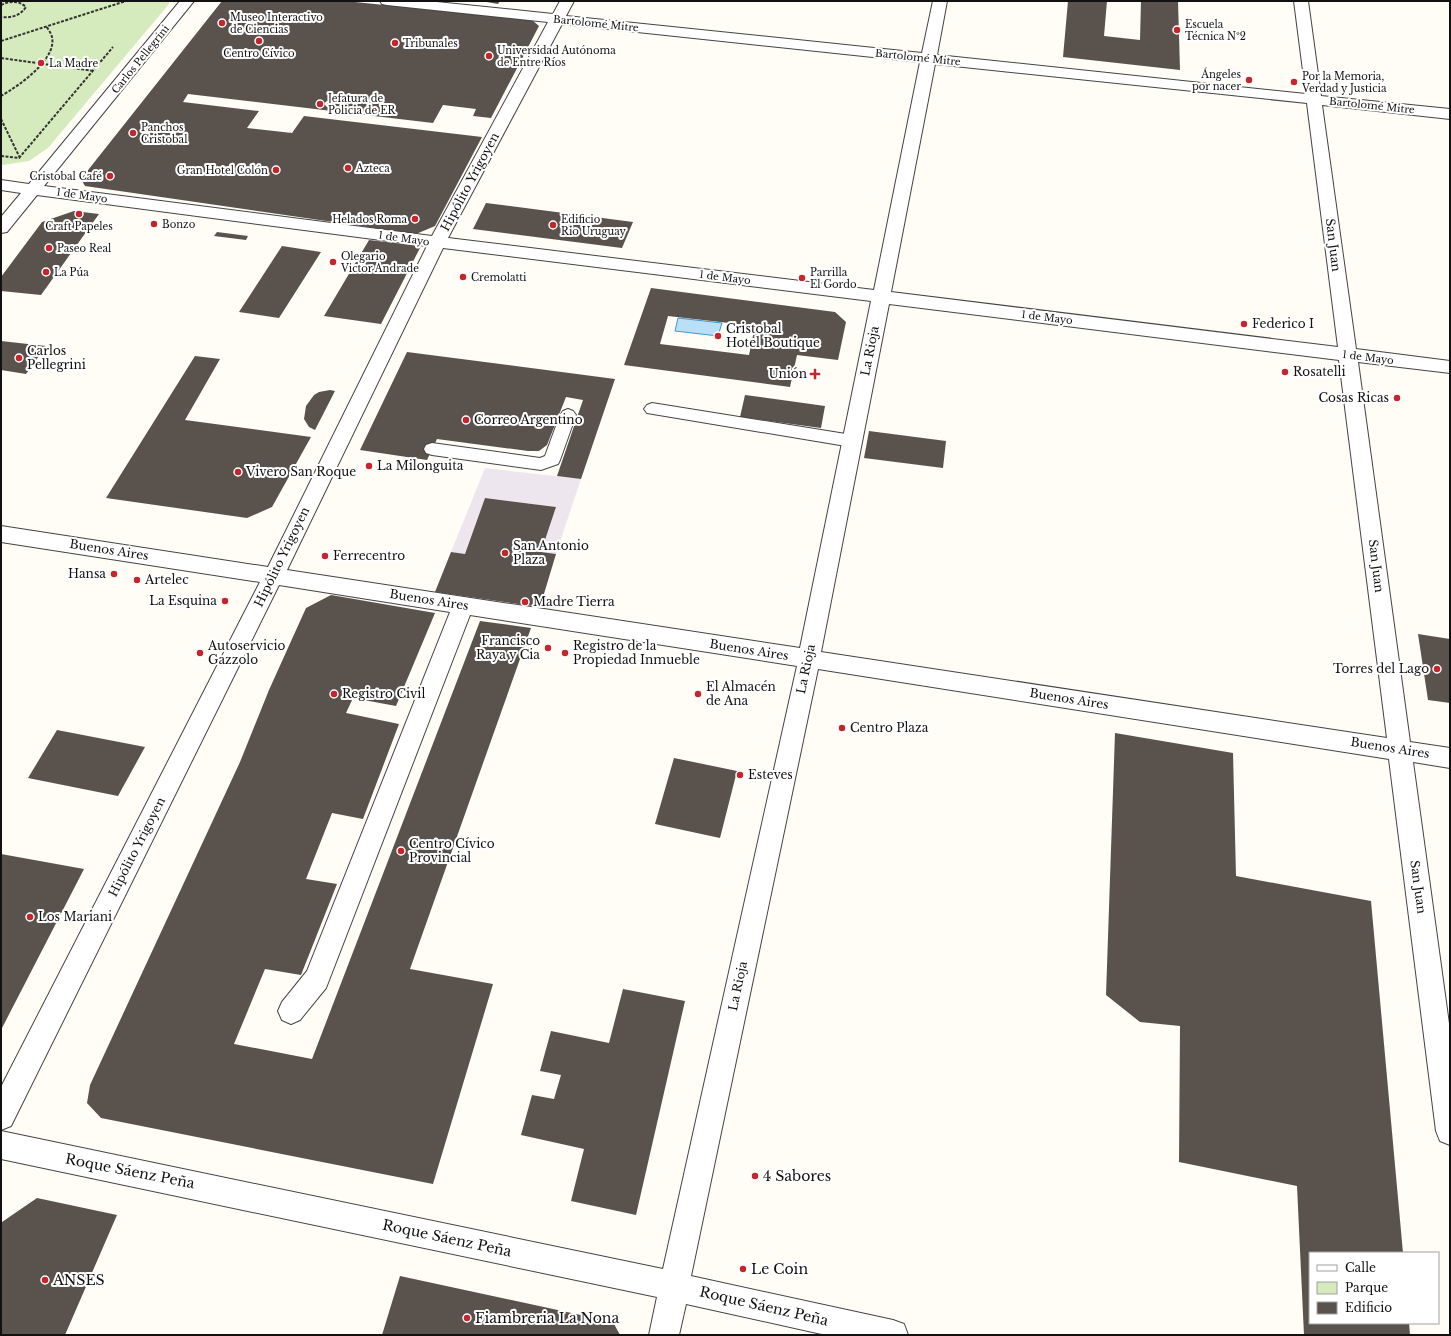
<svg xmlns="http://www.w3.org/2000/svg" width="1451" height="1336" viewBox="0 0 1451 1336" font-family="'Libre Baskerville',serif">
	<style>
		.industrial { fill: #eee6ef }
		.green { fill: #d5ebbd }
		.water { fill: #b9e0f7; stroke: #3f96cf }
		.building { fill: #5a524d; fill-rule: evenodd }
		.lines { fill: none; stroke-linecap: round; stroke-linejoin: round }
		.lane-casing { stroke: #444; stroke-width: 2 }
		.street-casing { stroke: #444; stroke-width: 2 }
		.path { stroke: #333; stroke-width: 2; stroke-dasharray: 3 1.5; stroke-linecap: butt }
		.lane { fill: #fff; fill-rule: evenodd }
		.street { fill: #fff; fill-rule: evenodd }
		.poi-dot { fill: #c4262e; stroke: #fff; stroke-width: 1.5 }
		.labels { text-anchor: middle; stroke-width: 4; stroke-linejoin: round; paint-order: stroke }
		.far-poi-label { font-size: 10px; fill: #111; stroke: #fff; text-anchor: start }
		.far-street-label { font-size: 10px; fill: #111; stroke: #fff }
		.street-label { font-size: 12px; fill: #111; stroke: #fff }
		.poi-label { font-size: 12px; fill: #111; stroke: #fff; text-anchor: start }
		.near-street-label { font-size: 14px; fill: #111; stroke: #fff }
		.near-poi-label { font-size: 14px; fill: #111; stroke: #fff; text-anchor: start }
	</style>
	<rect width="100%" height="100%" fill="#fffdf5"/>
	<path class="industrial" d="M 485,468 L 581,479 L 556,554 L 541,552 L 556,507 L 485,498 L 465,554 L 451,552 Z"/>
	<path class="green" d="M 1,1 L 169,1 L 169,4 L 48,148 L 29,161 L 3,165 L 1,164 Z"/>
	<path class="water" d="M 678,318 L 722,323 L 718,336 L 675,331 Z"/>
	<path class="building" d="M 222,1 L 345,1 L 532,20 L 539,26 L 491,118 L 473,116 L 476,109 L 443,105 L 433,123 L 188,94 L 183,102 L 259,111 L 247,128 L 292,133 L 304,116 L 482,137 L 435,226 L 416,234 L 85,186 L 81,179 Z
		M 481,1 L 500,1 L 498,4 Z
		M 1068,1 L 1107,1 L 1104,36 L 1140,40 L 1141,1 L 1178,1 L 1180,70 L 1063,57 Z
		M 486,203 L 633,222 L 622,248 L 473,229 Z
		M 74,211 L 99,214 L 41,295 L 1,291 L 1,277 L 42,222 Z
		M 217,232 L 248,236 L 246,240 L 214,236 Z
		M 369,240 L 421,246 L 381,324 L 324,316 Z
		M 282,246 L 321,252 L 279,318 L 239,312 Z
		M 651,288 L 835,312 L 846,322 L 838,360 L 797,355 L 790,387 L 624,365 ZM 668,316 L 755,326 L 749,355 L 660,344 Z
		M 1,341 L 46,346 L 26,374 L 1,370 Z
		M 407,352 L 615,379 L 581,479 L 557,476 L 583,400 L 566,397 L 547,445 L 539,451 L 528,451 L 437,439 L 427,460 L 360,450 Z
		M 195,356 L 220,359 L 185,420 L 311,437 L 272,507 L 247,518 L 106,498 Z
		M 330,390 L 335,391 L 315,430 L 309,427 L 304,419 L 306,406 L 314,395 L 319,392 Z
		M 745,395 L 825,406 L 821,428 L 740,417 Z
		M 869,431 L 946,441 L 943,468 L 864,458 Z
		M 485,498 L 556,507 L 541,552 L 556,554 L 540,607 L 435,592 L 451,552 L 465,554 Z
		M 331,595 L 435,613 L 396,706 L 353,698 L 346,713 L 399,724 L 363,819 L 332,813 L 306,879 L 337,884 L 301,975 L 265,969 L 234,1044 L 312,1059 L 480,621 L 531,628 L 410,969 L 493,984 L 433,1184 L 101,1118 L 87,1103 L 90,1085 L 240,762 L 269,690 L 306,608 Z
		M 1418,634 L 1450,639 L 1450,703 L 1428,700 Z
		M 57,730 L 145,747 L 118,796 L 28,778 Z
		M 1115,733 L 1233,753 L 1236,876 L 1371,901 L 1403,1253 L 1310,1253 L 1310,1323 L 1409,1323 L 1410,1335 L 1304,1335 L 1297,1186 L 1179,1162 L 1180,1026 L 1140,1022 L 1106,995 Z
		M 674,758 L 737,771 L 720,838 L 655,824 Z
		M 1,854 L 84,869 L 1,1030 Z
		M 623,989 L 685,1001 L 636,1215 L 571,1201 L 584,1149 L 521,1135 L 532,1095 L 554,1099 L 561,1075 L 540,1071 L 551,1031 L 609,1043 Z
		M 37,1198 L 117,1215 L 65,1335 L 1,1335 L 1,1224 L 2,1222 Z
		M 400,1276 L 613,1322 L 620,1335 L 382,1335 Z"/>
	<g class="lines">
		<g class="lane-casing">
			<path id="lane" d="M 652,403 L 852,435 L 858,437 L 860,441 L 858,445 L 852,447 L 647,413 L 644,409 L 647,405 Z
				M 568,409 L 573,411 L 576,415 L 560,460 L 558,464 L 541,470 L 432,455 L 426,453 L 424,449 L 426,445 L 432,443 L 540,458 L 545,456 L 560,415 L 563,411 Z"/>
		</g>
		<g class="street-casing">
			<path id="street" d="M 180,1 L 194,1 L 44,186 L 432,236 L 548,22 L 387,5 L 382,4 L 380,1 L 427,1 L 553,14 L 560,1 L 574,1 L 566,16 L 922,53 L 933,1 L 947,1 L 937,55 L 1306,94 L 1294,1 L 1308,1 L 1321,96 L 1450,109 L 1450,119 L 1322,105 L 1356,349 L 1450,361 L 1450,373 L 1358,362 L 1410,742 L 1450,748 L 1450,768 L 1413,762 L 1450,1031 L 1450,1145 L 1440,1141 L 1436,1131 L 1389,759 L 818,669 L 691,1276 L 893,1320 L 904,1324 L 908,1335 L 826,1335 L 686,1304 L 679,1335 L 649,1335 L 657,1297 L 1,1159 L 1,1131 L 663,1269 L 797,666 L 470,615 L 326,988 L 300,1020 L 291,1024 L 282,1020 L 278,1011 L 282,1002 L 307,971 L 450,612 L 279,585 L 11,1126 L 1,1130 L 1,1087 L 260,582 L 1,542 L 1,526 L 268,567 L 427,246 L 37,195 L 7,232 L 1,233 L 1,217 L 21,193 L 1,190 L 1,180 L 29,184 ZM 562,24 L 920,62 L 874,290 L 448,238 ZM 935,64 L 1307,103 L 1338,347 L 891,292 ZM 443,248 L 871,301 L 800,648 L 287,570 ZM 889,304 L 1339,360 L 1387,738 L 821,652 Z"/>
		</g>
		<path class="path" d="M 1,5 C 10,1 18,0 26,7 C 20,16 11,18 1,17
			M 1,41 L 126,1
			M 1,58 L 94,71
			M 1,96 C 18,86 57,60 52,37 C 51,33 48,29 46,26
			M 1,119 L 20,158
			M 1,156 L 19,158 L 113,47"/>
		<use href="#lane" class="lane"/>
		<use href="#street" class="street"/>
	</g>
	<g class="poi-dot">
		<circle cx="222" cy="23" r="4"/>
		<circle cx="1177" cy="30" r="4"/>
		<circle cx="259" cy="41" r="4"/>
		<circle cx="395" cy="43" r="4"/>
		<circle cx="489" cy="56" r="4"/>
		<circle cx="41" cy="63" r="4"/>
		<circle cx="1249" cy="80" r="4"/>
		<circle cx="1294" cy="82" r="4"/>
		<circle cx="320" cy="104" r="4"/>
		<circle cx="133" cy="133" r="4"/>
		<circle cx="348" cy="168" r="4"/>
		<circle cx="276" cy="170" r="4"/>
		<circle cx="110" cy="176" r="4"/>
		<circle cx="79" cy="214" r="4"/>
		<circle cx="415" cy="219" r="4"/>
		<circle cx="154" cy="224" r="4"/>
		<circle cx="553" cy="225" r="4"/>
		<circle cx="49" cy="248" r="4"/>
		<circle cx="333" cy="262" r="4"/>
		<circle cx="46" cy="272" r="4"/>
		<circle cx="463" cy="277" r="4"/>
		<circle cx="802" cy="278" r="4"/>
		<circle cx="1244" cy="324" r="4"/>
		<circle cx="718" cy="336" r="4"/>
		<circle cx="19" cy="358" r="4"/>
		<circle cx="1285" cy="372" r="4"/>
		<path d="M813 368h4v4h4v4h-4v4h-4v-4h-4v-4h4z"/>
		<circle cx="1397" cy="398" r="4"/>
		<circle cx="466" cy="420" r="4"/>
		<circle cx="369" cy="466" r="4"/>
		<circle cx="238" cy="472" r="4"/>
		<circle cx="505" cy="553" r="4"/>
		<circle cx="325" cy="556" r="4"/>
		<circle cx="114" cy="574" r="4"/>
		<circle cx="137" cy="580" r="4"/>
		<circle cx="225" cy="601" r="4"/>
		<circle cx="525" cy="602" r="4"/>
		<circle cx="548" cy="648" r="4"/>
		<circle cx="200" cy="653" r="4"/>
		<circle cx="565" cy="653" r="4"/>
		<circle cx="1437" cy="669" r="4"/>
		<circle cx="334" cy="694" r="4"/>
		<circle cx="698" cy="694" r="4"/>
		<circle cx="842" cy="728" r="4"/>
		<circle cx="740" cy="775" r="4"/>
		<circle cx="401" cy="851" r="4"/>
		<circle cx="30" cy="917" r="4"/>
		<circle cx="755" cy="1176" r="4"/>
		<circle cx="743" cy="1269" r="4"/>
		<circle cx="45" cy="1280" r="4"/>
		<circle cx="467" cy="1318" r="4"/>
	</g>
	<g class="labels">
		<g class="far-poi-label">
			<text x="230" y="21">Museo Interactivo<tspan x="230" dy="12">de Ciencias</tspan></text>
			<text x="1185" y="28">Escuela<tspan x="1185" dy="12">Técnica Nº2</tspan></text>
			<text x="403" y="47">Tribunales</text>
			<text x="497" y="54">Universidad Autónoma<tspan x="497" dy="12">de Entre Ríos</tspan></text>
			<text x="259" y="57" text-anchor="middle">Centro Cívico</text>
			<text x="49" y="67">La Madre</text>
			<text x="1241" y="78" text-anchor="end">Ángeles<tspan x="1241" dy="12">por nacer</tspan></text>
			<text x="1302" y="80">Por la Memoria,<tspan x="1302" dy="12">Verdad y Justicia</tspan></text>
			<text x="328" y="102">Jefatura de<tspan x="328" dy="12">Policia de ER</tspan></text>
			<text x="141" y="131">Panchos<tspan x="141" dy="12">Cristobal</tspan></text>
			<text x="356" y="172">Azteca</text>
			<text x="268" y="174" text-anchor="end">Gran Hotel Colón</text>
			<text x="102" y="180" text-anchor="end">Cristobal Café</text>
			<text x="407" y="223" text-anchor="end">Helados Roma</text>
			<text x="561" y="223">Edificio<tspan x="561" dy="12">Rio Uruguay</tspan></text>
			<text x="162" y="228">Bonzo</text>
			<text x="79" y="230" text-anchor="middle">Craft Papeles</text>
			<text x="57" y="252">Paseo Real</text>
			<text x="341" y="260">Olegario<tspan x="341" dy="12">Victor Andrade</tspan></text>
			<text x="54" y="276">La Púa</text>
			<text x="810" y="276">Parrilla<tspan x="810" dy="12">El Gordo</tspan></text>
			<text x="471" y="281">Cremolatti</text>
		</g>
		<g class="far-street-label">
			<text transform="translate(596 23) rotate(6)" y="4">Bartolomé Mitre</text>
			<text transform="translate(918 57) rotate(6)" y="4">Bartolomé Mitre</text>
			<text transform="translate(140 59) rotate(-51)" y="4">Carlos Pellegrini</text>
			<text transform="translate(1372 105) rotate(6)" y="4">Bartolomé Mitre</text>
			<text transform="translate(82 195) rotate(8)" y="4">1 de Mayo</text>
			<text transform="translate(404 238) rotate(8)" y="4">1 de Mayo</text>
			<text transform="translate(725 277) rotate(7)" y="4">1 de Mayo</text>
			<text transform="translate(1047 317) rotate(7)" y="4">1 de Mayo</text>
			<text transform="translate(1368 357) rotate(7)" y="4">1 de Mayo</text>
		</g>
		<g class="street-label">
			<text transform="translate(470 182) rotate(-62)" y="4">Hipólito Yrigoyen</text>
			<text transform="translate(1333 245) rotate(83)" y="4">San Juan</text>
			<text transform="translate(870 351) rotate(-79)" y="4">La Rioja</text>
			<text transform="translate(109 550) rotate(9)" y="4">Buenos Aires</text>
			<text transform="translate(282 557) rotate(-64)" y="4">Hipólito Yrigoyen</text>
			<text transform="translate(1376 566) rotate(83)" y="4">San Juan</text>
			<text transform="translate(429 600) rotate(9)" y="4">Buenos Aires</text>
			<text transform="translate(749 650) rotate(9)" y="4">Buenos Aires</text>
			<text transform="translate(806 669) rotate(-78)" y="4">La Rioja</text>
			<text transform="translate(1069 699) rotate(9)" y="4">Buenos Aires</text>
			<text transform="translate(1390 748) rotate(9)" y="4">Buenos Aires</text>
			<text transform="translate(137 847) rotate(-63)" y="4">Hipólito Yrigoyen</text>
			<text transform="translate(1418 887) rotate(82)" y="4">San Juan</text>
			<text transform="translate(738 986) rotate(-78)" y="4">La Rioja</text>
		</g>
		<g class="poi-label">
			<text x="1252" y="328">Federico I</text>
			<text x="726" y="333">Cristobal<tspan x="726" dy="14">Hotel Boutique</tspan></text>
			<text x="27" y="355">Carlos<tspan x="27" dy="14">Pellegrini</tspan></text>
			<text x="1293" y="376">Rosatelli</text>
			<text x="807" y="378" text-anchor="end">Unión</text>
			<text x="1389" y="402" text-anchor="end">Cosas Ricas</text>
			<text x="474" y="424">Correo Argentino</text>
			<text x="377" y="470">La Milonguita</text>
			<text x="246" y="476">Vivero San Roque</text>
			<text x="513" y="550">San Antonio<tspan x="513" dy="14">Plaza</tspan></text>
			<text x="333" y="560">Ferrecentro</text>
			<text x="106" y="578" text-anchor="end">Hansa</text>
			<text x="145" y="584">Artelec</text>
			<text x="217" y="605" text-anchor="end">La Esquina</text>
			<text x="533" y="606">Madre Tierra</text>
			<text x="540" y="645" text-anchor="end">Francisco<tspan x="540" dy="14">Raya y Cia</tspan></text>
			<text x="208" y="650">Autoservicio<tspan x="208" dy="14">Gazzolo</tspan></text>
			<text x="573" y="650">Registro de la<tspan x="573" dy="14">Propiedad Inmueble</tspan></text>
			<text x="1429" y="673" text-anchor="end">Torres del Lago</text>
			<text x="706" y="691">El Almacén<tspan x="706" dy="14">de Ana</tspan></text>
			<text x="342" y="698">Registro Civil</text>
			<text x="850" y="732">Centro Plaza</text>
			<text x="748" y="779">Esteves</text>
			<text x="409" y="848">Centro Cívico<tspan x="409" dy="14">Provincial</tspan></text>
			<text x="38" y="921">Los Mariani</text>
		</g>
		<g class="near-street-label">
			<text transform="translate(130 1171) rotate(11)" y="5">Roque Sáenz Peña</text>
			<text transform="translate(447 1238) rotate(12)" y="5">Roque Sáenz Peña</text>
			<text transform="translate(764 1306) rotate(13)" y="5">Roque Sáenz Peña</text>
		</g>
		<g class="near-poi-label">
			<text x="763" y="1181">4 Sabores</text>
			<text x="751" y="1274">Le Coin</text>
			<text x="53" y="1285">ANSES</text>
			<text x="475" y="1323">Fiambreria La Nona</text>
		</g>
	</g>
	<rect width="1451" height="1336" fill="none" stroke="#111111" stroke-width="4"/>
	<rect x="1309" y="1252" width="130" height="72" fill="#ffffff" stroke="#a0a0a0"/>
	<rect x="1317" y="1265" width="20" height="6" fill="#ffffff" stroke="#a0a0a0"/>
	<text x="1345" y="1272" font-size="12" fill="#111111">Calle</text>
	<rect x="1317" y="1282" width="20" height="12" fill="#d5ebbd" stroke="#a0a0a0"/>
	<text x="1345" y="1292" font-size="12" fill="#111111">Parque</text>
	<rect x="1317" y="1302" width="20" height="12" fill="#5a524d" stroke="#a0a0a0"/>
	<text x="1345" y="1312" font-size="12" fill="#111111">Edificio</text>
</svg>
